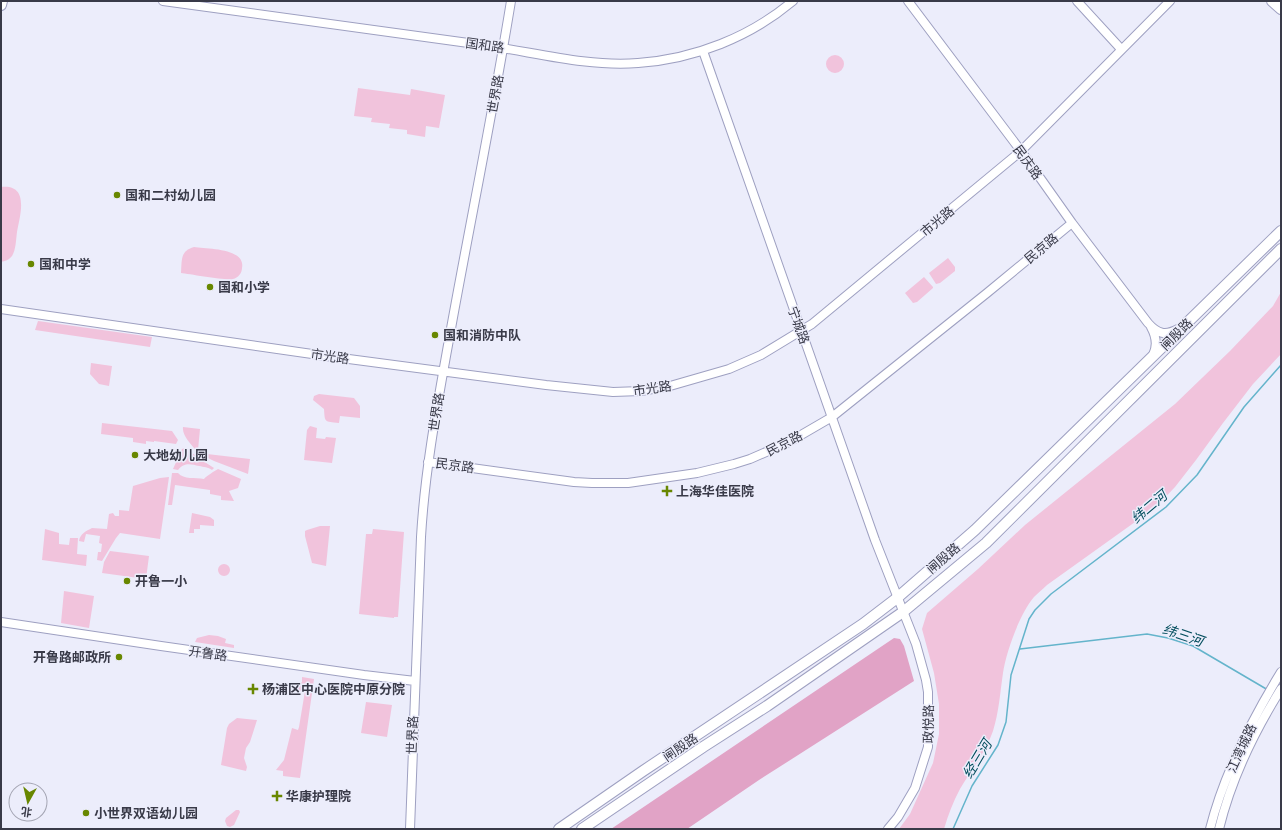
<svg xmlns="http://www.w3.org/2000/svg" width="1282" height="830" viewBox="0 0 1282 830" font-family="'Varela Round','Noto Sans SC',sans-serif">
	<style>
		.green { fill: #f1c3dc }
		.forest { fill: #e1a3c6 }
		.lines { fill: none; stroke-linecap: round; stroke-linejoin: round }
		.stream { stroke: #64b4cb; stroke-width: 1.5 }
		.minor-casing { stroke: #9ea0c1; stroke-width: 10 }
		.major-casing { stroke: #9ea0c1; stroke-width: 12 }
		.minor { stroke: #fff; stroke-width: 8 }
		.major { stroke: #fff; stroke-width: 10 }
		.poi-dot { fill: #688700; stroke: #ecedfb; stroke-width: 1.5 }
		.labels { text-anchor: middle; stroke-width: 3; stroke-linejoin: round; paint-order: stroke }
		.street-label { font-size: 13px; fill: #393a48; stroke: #ecedfb }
		.poi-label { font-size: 13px; font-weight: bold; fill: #393a48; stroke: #ecedfb; text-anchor: start }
		.water-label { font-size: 14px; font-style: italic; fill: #034d5d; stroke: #ecedfb }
	</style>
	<rect width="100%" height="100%" fill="#ecedfb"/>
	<path class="green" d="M826 64a9 9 0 1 1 18 0a9 9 0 1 1-18 0Z
		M 358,88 L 410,95 L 411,89 L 445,95 L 439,128 L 426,126 L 425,137 L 407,134 L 407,130 L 389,128 L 390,124 L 371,122 L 372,118 L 354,116 Z
		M 1,187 C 30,184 20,215 17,232 C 16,239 16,250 12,256 C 9,260 5,261 1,262 Z
		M 194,247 C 207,249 246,248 242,268 C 242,273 238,278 233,279 C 227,281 190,274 181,273 C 182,260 180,251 194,247 Z
		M 948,258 L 955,267 L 955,271 L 940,283 L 936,284 L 929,273 Z
		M 924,277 L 933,287 L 933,288 L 917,302 L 913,303 L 905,293 Z
		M 1281,292 L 1281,354 L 1253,384 L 1223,423 L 1196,460 L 1175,487 L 1156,507 L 1047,585 C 1043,589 1038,593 1034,597 C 1020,613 1006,652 1003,673 C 1000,693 999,712 993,731 C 986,752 971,770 960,789 C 953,802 948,815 944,829 L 899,829 L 910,814 L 933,763 L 939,734 L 939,704 L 934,673 L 922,629 L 927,613 L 978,569 L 1025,525 L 1175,404 L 1230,351 L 1273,306 Z
		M 38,321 L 152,337 L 150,347 L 35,330 Z
		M 91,363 L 112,366 L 109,386 L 99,384 L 90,374 Z
		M 319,394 L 354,398 L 360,406 L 360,418 L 340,416 L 339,423 C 324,421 325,423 324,409 L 313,400 L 314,396 Z
		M 102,423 L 172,431 L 178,440 L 176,444 L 154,441 L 154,442 L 146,441 L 146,444 L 133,442 L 133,438 L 101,434 Z
		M 310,426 L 317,428 L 316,438 L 325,439 L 326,437 L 336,438 L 332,463 L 304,460 L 307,430 Z
		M 183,427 L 200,429 L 198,450 L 195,449 C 190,443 182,435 183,427 Z
		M 185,448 L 187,449 L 200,459 L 214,468 L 212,470 C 208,467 204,467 199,466 C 191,464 184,462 178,470 L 173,469 L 182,449 Z
		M 207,454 L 250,459 L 248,474 L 214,461 L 208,458 Z
		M 218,469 L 241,479 L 238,488 L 229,491 L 234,501 L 221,500 L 221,496 L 210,494 L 210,490 L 175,485 L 172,505 L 168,505 L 172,473 L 178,473 C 184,480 195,477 204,479 C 205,477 216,470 218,469 Z
		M 169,477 L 160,539 L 120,533 L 116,538 L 102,561 L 97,560 L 98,552 L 101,552 L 102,544 L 99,543 L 100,536 L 86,534 L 84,542 L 79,541 C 80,534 86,531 92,528 L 107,529 L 109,514 L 113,513 L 115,516 L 119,516 L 119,510 L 129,511 L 133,486 L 160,478 Z
		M 192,513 L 210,517 L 214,520 L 214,526 L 200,525 L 200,529 L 194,529 L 194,533 L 189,533 Z
		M 320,526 L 330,526 L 326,566 L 312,563 L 305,536 L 305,531 L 307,530 Z
		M 45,529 L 59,533 L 59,544 L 69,545 L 70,538 L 78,538 L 77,554 L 87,555 L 86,566 L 42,560 Z
		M 373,529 L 404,532 L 398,617 L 394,617 L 394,618 L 359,614 L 366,534 L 372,534 Z
		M 110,551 L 149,556 L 146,579 L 102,573 L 104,562 Z
		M218 570a6 6 0 1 1 12 0a6 6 0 1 1-12 0Z
		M 64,591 L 94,596 L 89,628 L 61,623 Z
		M 209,635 L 218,636 L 226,639 L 225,643 L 234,645 L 234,648 L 195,642 L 197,638 Z
		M 302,677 L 314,679 L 300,778 L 283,776 L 283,771 L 276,770 L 284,760 L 292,728 L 298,730 L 299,727 L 305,691 L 300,691 L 297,689 L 298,683 L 302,682 Z
		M 366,702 L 392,705 L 387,737 L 361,733 Z
		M 237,718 L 257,720 L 250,742 L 246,748 L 244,758 L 247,767 L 246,771 L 221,765 L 227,728 L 229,724 Z
		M 236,810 L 239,810 L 240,812 L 234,825 L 230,827 L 227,826 L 225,821 L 226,818 Z"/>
	<path class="forest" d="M 894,638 L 900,639 L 904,646 L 914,681 L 759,780 L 687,829 L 611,829 Z"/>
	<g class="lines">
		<path class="stream" d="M 1020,649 L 1147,634 L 1168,638 L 1193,646 L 1268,690
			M 953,829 L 972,786 L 998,745 L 1006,722 L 1011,675 L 1029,619 L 1035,610 L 1051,594 L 1166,507 L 1197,475 L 1244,407 L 1281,365"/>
		<g class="minor-casing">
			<path id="minor" d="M 163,1 C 269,16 376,30 483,45 C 534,52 586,67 638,63 C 695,59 750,37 793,1
				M 908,1 L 1021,151 L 1072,223 L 1148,323 C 1158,334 1165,336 1178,329
				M 1077,1 L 1121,49
				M 703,51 L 875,540 L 916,644 L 926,680 L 928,692 L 928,747 L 915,788 L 898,817 L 888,829
				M 1,309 L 326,356 L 546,385 L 613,392 L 641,391 L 670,386 L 729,369 L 761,355 L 812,324 L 1021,151 L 1170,1
				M 1151,327 C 1156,336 1158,345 1153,355
				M 428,462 L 574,482 L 592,483 L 628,483 L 697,473 L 734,464 L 750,459 L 789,442 L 832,417 L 987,293 L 1072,223
				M 1,622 L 161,646 L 364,675 L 415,681
				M 410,829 L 421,537 C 425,468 438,401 450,334 C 470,223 493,112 511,1
				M 1210,829 C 1224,773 1251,721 1281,672
				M 1219,829 C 1231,780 1254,732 1281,689"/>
		</g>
		<g class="major-casing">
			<path id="major" d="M 1272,1 L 1281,9
				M 1,5 L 2,1
				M 559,829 L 643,771 L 863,624 L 897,598 L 975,530 L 1281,231
				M 582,829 L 703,747 L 767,706 L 903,612 L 986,543 L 1281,249"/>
		</g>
		<use href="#minor" class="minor"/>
		<use href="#major" class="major"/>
	</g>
	<g class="poi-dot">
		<circle cx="117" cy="195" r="4"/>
		<circle cx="31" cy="264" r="4"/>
		<circle cx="210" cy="287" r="4"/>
		<circle cx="435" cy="335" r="4"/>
		<circle cx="135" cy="455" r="4"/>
		<path d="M665 485h4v4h4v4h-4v4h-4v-4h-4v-4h4z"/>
		<circle cx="127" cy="581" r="4"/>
		<circle cx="119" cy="657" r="4"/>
		<path d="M251 683h4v4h4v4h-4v4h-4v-4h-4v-4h4z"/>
		<path d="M275 790h4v4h4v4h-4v4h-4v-4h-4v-4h4z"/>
		<circle cx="86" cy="813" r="4"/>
	</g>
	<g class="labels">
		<g class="street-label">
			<text transform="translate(485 45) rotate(8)" y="5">国和路</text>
			<text transform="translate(495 94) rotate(-80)" y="5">世界路</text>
			<text transform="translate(1028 162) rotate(54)" y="5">民庆路</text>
			<text transform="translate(937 221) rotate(-40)" y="5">市光路</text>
			<text transform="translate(1041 248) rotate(-40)" y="5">民京路</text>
			<text transform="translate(799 325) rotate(70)" y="5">宁城路</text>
			<text transform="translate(1176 334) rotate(-45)" y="5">闸殷路</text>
			<text transform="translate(330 356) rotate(8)" y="5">市光路</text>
			<text transform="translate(652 388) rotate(-8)" y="5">市光路</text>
			<text transform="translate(436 412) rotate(-81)" y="5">世界路</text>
			<text transform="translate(784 443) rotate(-27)" y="5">民京路</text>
			<text transform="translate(455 465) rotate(8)" y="5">民京路</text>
			<text transform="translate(943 558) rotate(-41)" y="5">闸殷路</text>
			<text transform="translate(208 653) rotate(8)" y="5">开鲁路</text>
			<text transform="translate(928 724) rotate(-89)" y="5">政悦路</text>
			<text transform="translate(412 735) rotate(-88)" y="5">世界路</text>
			<text transform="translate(680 747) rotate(-34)" y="5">闸殷路</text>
			<text transform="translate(1241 748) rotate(-65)" y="5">江湾城路</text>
		</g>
		<g class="poi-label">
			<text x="125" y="200">国和二村幼儿园</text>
			<text x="39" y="269">国和中学</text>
			<text x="218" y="292">国和小学</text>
			<text x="443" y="340">国和消防中队</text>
			<text x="143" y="460">大地幼儿园</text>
			<text x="676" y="496">上海华佳医院</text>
			<text x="135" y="586">开鲁一小</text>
			<text x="111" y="662" text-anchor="end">开鲁路邮政所</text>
			<text x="262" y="694">杨浦区中心医院中原分院</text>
			<text x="286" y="801">华康护理院</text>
			<text x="94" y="818">小世界双语幼儿园</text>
		</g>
		<g class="water-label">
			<text transform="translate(1149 507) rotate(-40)" y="5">纬二河</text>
			<text transform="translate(1183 635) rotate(19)" y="5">纬三河</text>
			<text transform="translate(977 759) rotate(-59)" y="5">经三河</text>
		</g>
	</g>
	<rect width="1282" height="830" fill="none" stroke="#393a48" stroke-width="4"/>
	<g transform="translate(28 802) rotate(188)"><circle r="19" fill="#ecedfb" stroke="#a4a5b3"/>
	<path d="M0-3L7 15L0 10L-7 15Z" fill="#688700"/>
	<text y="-6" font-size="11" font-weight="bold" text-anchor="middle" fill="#393a48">北</text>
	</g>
</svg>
